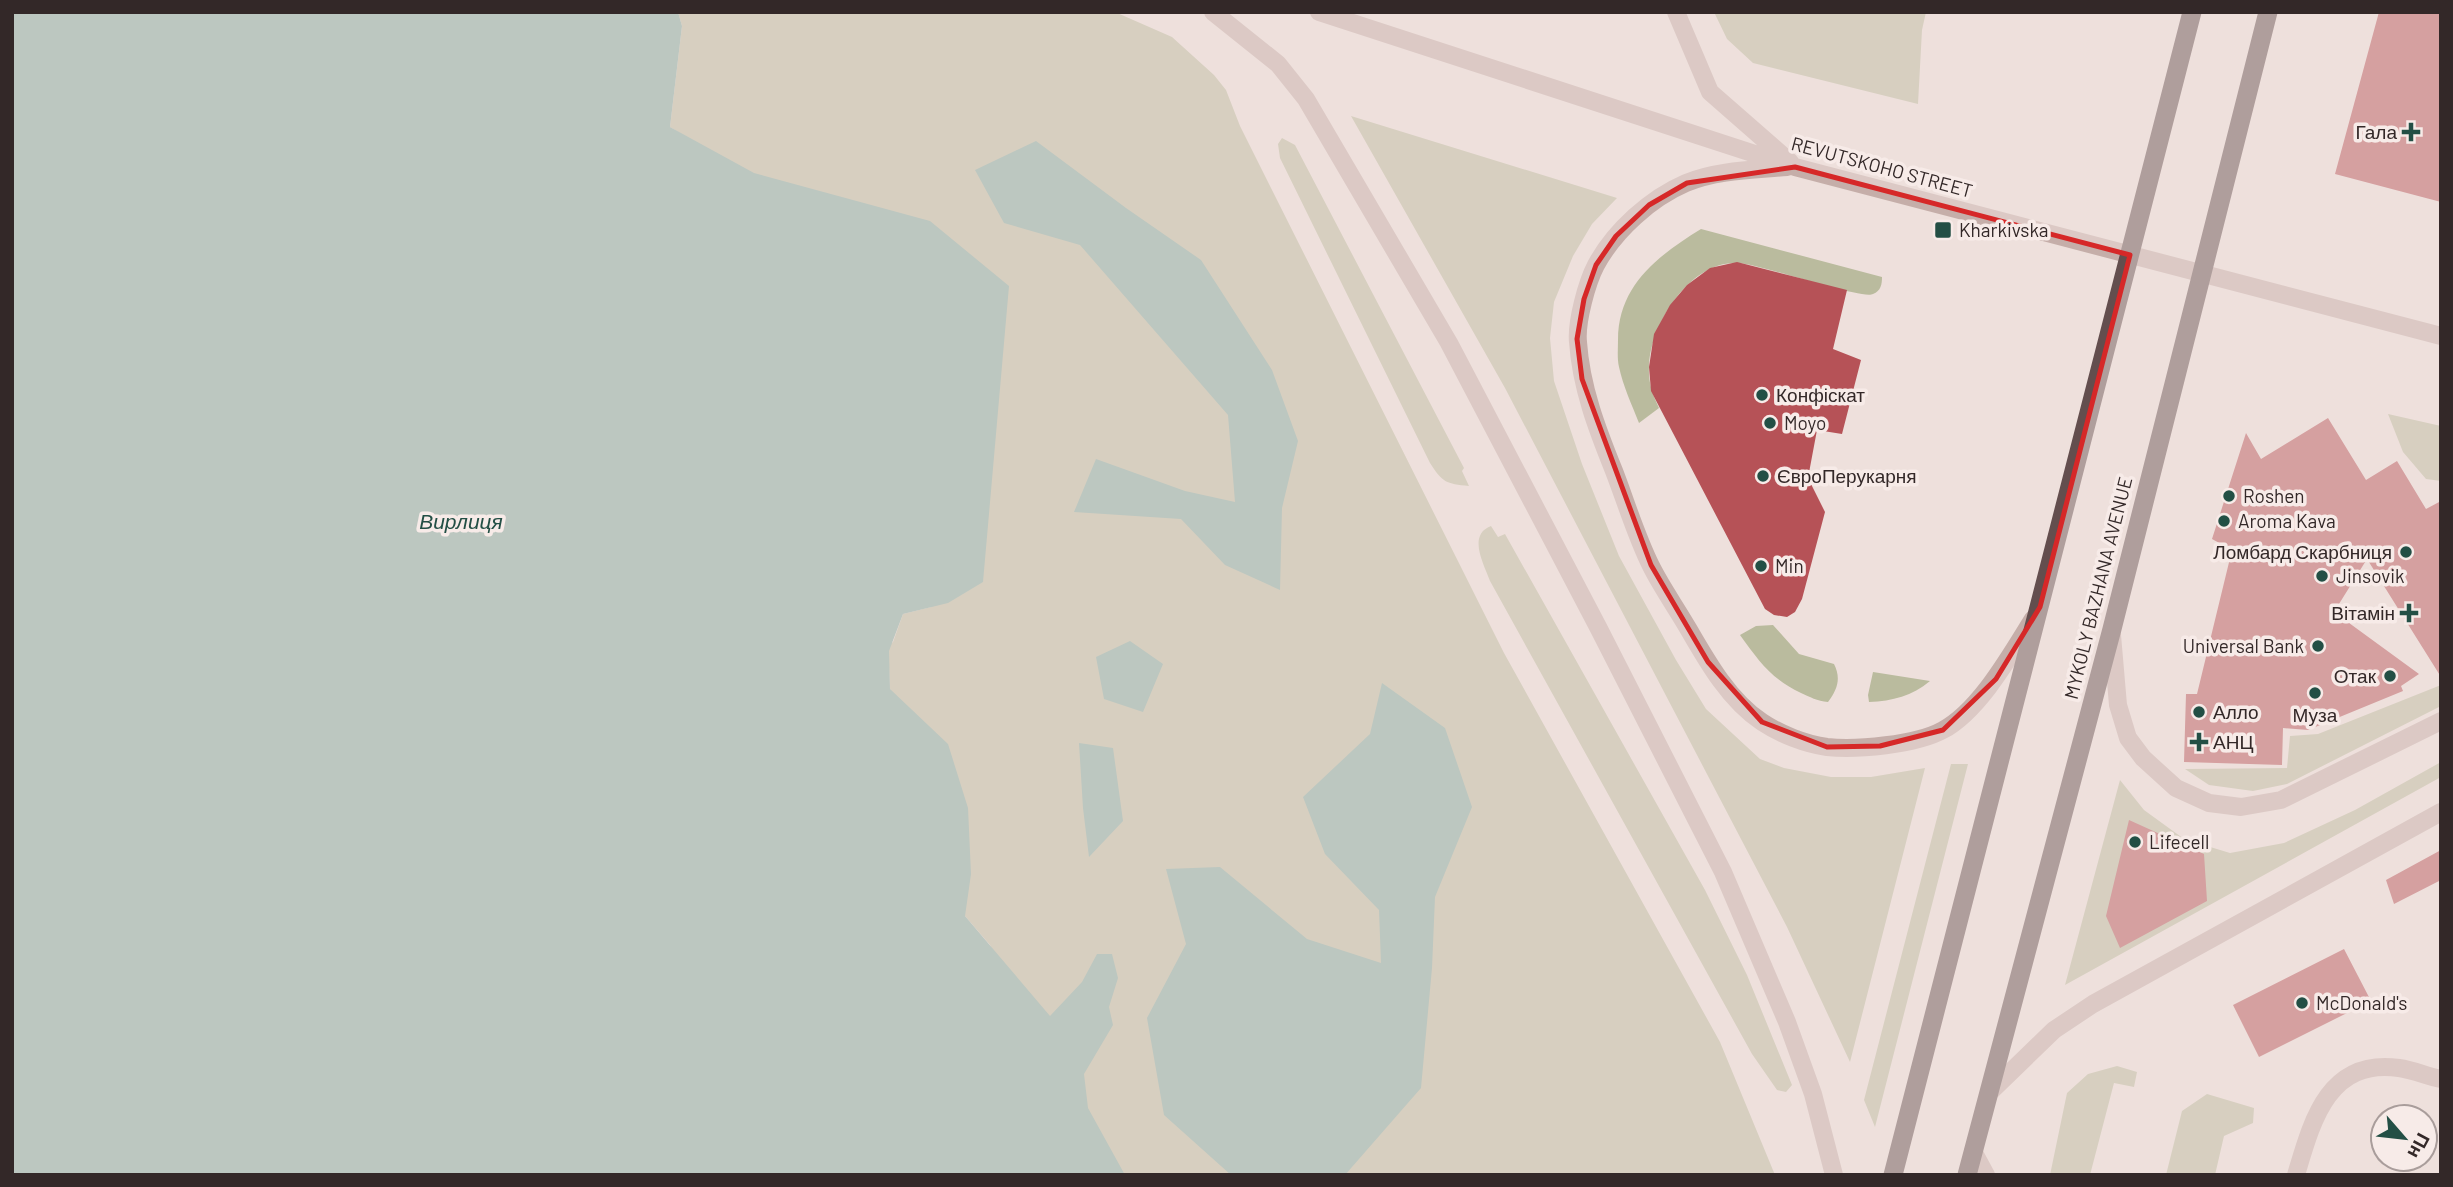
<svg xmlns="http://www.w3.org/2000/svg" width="2453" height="1187" viewBox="0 0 2453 1187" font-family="Barlow,sans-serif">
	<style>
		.green { fill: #babb9e }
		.water { fill: #7fa89d }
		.building { fill: #b65257 }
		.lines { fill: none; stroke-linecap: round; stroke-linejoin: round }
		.tertiary { stroke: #c5aea9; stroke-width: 18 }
		.trunk { stroke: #634e4e; stroke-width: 19 }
		.marked { fill: none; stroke: #d62828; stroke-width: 5; stroke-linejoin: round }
		.poi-dot { fill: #234f45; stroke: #f7ebe8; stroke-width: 2.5 }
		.labels { text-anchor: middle; stroke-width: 7; stroke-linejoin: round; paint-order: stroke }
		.poi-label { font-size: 19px; fill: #332828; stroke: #f7ebe8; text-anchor: start }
		.street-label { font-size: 19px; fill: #332828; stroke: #f7ebe8 }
		.water-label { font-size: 21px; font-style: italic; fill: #234f45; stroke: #f7ebe8 }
	</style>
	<rect width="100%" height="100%" fill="#eee0dc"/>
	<path class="green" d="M 678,12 L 1115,12 L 1172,37 L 1214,75 L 1226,90 L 1240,126 L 1504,653 L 1720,1042 L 1775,1175 L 1104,1175 L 990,945 L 965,916 L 890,689 L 888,646 L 893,642 L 903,614 L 931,607 L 788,199 L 670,127 L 682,26 Z
		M 1714,12 L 1926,12 L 1922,30 L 1918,104 L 1753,63 L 1727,39 Z
		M 1351,116 L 1617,198 L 1592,224 L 1573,256 L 1554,302 L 1550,338 L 1554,381 L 1582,464 L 1619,556 L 1676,660 L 1706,709 L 1760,759 L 1784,768 L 1831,777 L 1871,777 L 1925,768 L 1850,1062 L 1787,927 L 1505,388 Z
		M 1282,138 L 1295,145 L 1464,468 L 1462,471 L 1469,486 C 1446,484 1442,482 1430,463 L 1280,158 L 1278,144 Z
		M 1701,229 L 1882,277 C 1882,284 1881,291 1873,294 C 1861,300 1761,264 1738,263 C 1690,260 1650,325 1649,367 C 1648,383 1653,395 1659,408 L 1639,423 C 1632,405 1623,386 1619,367 C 1617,358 1618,349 1618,340 C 1618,285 1659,255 1701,229 Z
		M 2388,414 L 2441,426 L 2441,481 L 2426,479 L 2403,452 Z
		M 1491,526 L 1498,537 L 1505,534 L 1705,890 L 1747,975 L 1792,1085 L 1786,1092 L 1777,1090 L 1752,1054 L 1490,581 C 1484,564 1467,535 1491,526 Z
		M 1773,625 L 1799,654 L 1834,664 C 1841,678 1838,689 1828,702 C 1817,701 1810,697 1801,693 C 1771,679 1759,661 1740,635 L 1756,626 Z
		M 1873,672 L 1930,681 C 1912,696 1893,701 1869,702 L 1868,695 Z
		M 2441,685 L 2441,706 L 2287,784 L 2253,791 L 2209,785 L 2185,769 L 2287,768 L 2290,736 L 2318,734 Z
		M 2441,762 L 2441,777 L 2065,985 L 2120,780 L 2144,810 L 2184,839 L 2230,853 L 2284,843 L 2355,810 Z
		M 1951,764 L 1968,764 L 1875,1127 L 1864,1100 Z
		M 2117,1066 L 2137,1072 L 2134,1087 L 2114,1083 L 2090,1175 L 2050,1175 L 2067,1093 L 2088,1074 Z
		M 2207,1094 L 2254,1108 L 2253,1123 L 2224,1136 L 2215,1175 L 2166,1175 L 2182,1111 Z"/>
	<path class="water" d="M 12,12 L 678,12 L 682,26 L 670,127 L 754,173 L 930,221 L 1009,286 L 983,582 L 948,603 L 903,614 L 889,651 L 890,689 L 948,744 L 968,808 L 971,874 L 965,916 L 1050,1016 L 1082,982 L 1097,954 L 1112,954 L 1118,978 L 1109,1007 L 1113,1025 L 1084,1074 L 1088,1108 L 1125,1175 L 12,1175 Z
		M 1036,141 L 1126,208 L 1201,260 L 1272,370 L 1298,441 L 1282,508 L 1280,590 L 1225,565 L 1181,519 L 1074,512 L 1096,459 L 1185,491 L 1235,502 L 1228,415 L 1080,245 L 1004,223 L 975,170 Z
		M 1130,641 L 1163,664 L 1143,712 L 1104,699 L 1096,657 Z
		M 1382,683 L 1445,728 L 1472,807 L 1435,897 L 1432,968 L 1421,1088 L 1345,1175 L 1231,1175 L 1164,1115 L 1147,1018 L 1186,944 L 1166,869 L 1220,867 L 1307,939 L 1381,963 L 1379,910 L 1325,854 L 1303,797 L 1370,734 Z
		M 1079,743 L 1113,748 L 1123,821 L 1089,857 L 1083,808 Z"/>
	<path class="building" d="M 2379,12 L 2441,12 L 2441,202 L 2335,174 Z
		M 1737,262 L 1847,290 L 1833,349 L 1861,360 L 1842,434 L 1817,430 L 1808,478 L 1825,512 L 1802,599 L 1795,612 L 1787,617 L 1774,615 L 1765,609 L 1651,391 L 1649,367 L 1654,334 L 1670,305 L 1687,285 L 1710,268 Z
		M 2328,418 L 2366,480 L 2397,461 L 2426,509 L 2441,501 L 2441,677 L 2367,559 L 2334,612 L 2419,674 L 2401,686 L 2403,691 L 2308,730 L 2283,728 L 2282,765 L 2184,762 L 2186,694 L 2197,694 L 2232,550 L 2212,539 L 2246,433 L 2261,459 Z
		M 2129,820 L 2204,854 L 2207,901 L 2120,948 L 2106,916 Z
		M 2441,850 L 2441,880 L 2394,904 L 2386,880 Z
		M 2344,949 L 2371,1001 L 2259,1057 L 2233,1005 Z"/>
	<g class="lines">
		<path class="tertiary" d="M 1213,12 L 1278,64 L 1306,99 L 1449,343 L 1598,627 L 1723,872 L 1787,1022 L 1813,1094 L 1834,1175
			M 1319,12 L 1795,167 L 2441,336
			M 1676,12 L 1710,92 L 1790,162
			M 1787,167 C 1754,170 1717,170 1686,183 C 1651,198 1615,230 1596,265 C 1587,282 1576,322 1578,342 C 1581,387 1597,429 1614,471 C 1626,502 1636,536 1651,566 C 1662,588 1677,609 1689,630 C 1708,663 1730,701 1762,722 C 1780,734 1805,744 1827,747 C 1856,750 1916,745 1943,730 C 1980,710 2011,654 2033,619
			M 2112,635 L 2118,705 L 2128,738 L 2143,758 L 2176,788 L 2209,803 L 2241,807 L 2281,800 L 2441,721
			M 1990,1092 L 2054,1030 L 2093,1004 L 2441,812
			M 1973,1151 L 1986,1175
			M 2296,1175 C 2312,1121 2328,1058 2399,1068 C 2413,1070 2427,1076 2441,1079"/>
		<path class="trunk" d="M 1893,1175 L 2192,12
			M 1967,1175 L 2112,629 L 2268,12"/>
	</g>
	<path d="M0 0H2453V1187H0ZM 1795,167 L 2130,255 L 2040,607 L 1996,679 L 1943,730 L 1880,746 L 1827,747 L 1762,722 L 1708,662 L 1651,565 L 1582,379 L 1577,339 L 1584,299 L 1596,265 L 1616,236 L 1649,205 L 1687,183 Z" fill="#eee0dc" fill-opacity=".55" fill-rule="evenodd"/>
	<path class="marked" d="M 1795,167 L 2130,255 L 2040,607 L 1996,679 L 1943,730 L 1880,746 L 1827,747 L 1762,722 L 1708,662 L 1651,565 L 1582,379 L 1577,339 L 1584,299 L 1596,265 L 1616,236 L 1649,205 L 1687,183 Z"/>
	<g class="poi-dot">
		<path d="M2407.5 121.5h7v7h7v7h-7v7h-7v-7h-7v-7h7z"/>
		<rect x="1934" y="221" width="18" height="18" rx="3.5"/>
		<circle cx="1762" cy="395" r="7"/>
		<circle cx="1770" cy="423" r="7"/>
		<circle cx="1763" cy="476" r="7"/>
		<circle cx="2229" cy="496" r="7"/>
		<circle cx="2224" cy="521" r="7"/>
		<circle cx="2406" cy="552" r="7"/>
		<circle cx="1761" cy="566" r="7"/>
		<circle cx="2322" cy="576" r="7"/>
		<path d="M2405.5 602.5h7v7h7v7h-7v7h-7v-7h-7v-7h7z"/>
		<circle cx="2318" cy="646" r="7"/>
		<circle cx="2390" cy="676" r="7"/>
		<circle cx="2315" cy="693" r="7"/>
		<circle cx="2199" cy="712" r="7"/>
		<path d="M2195.5 731.5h7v7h7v7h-7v7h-7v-7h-7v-7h7z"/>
		<circle cx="2135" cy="842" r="7"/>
		<circle cx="2302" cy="1003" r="7"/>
	</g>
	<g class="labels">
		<g class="poi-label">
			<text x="2397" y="139" text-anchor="end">Гала</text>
			<text x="1959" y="237">Kharkivska</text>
			<text x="1776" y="402">Конфіскат</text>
			<text x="1784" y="430">Moyo</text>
			<text x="1777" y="483">ЄвроПерукарня</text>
			<text x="2243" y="503">Roshen</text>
			<text x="2238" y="528">Aroma Kava</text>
			<text x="2392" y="559" text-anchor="end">Ломбард Скарбниця</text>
			<text x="1775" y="573">Min</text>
			<text x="2336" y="583">Jinsovik</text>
			<text x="2395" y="620" text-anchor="end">Вітамін</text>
			<text x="2304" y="653" text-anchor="end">Universal Bank</text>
			<text x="2376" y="683" text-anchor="end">Отак</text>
			<text x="2213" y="719">Алло</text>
			<text x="2315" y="722" text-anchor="middle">Муза</text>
			<text x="2213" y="749">АНЦ</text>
			<text x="2149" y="849">Lifecell</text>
			<text x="2316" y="1010">McDonald's</text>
		</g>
		<g class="street-label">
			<text transform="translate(1882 167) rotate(15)" y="7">REVUTSKOHO STREET</text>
			<text transform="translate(2098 588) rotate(-76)" y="7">MYKOLY BAZHANA AVENUE</text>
		</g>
		<g class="water-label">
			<text x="461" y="529">Вирлиця</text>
		</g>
	</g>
	<rect width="2453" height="1187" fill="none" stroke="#332828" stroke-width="28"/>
	<g transform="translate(2404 1138) rotate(118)"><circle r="33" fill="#f7ebe8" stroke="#a99d9b" stroke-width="2"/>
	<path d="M0-5L12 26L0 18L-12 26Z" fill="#234f45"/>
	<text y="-10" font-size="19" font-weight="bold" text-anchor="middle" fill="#332828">Пн</text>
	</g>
</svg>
